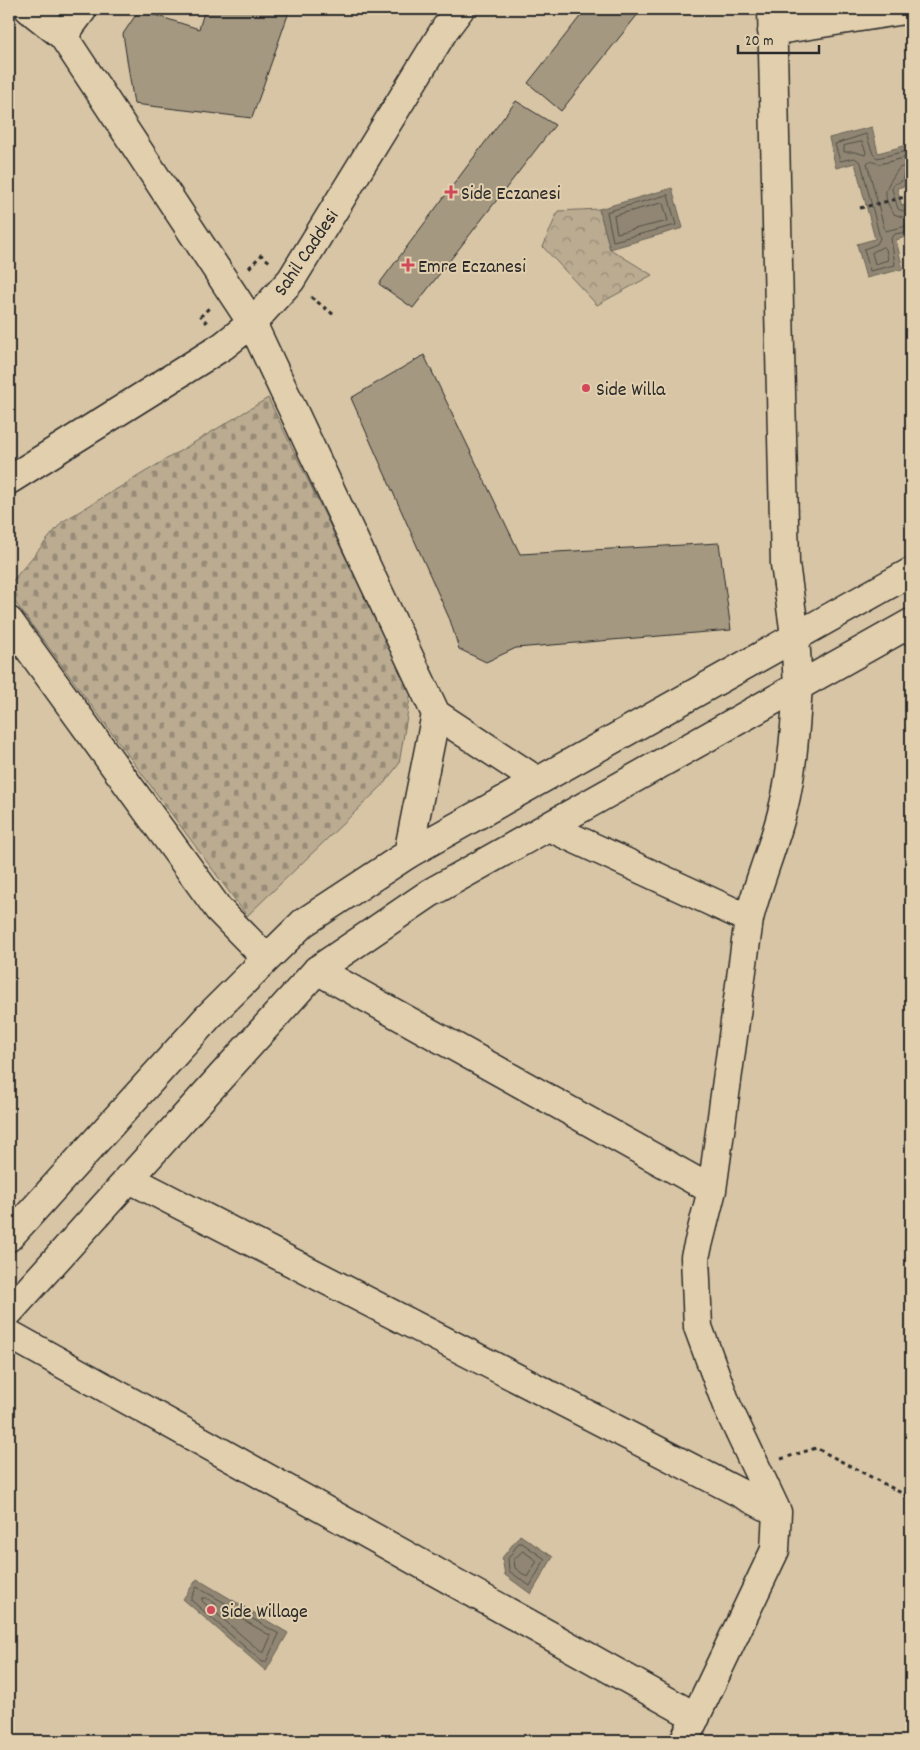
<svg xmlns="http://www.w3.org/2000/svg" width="920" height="1750" viewBox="0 0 920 1750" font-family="Dekko,sans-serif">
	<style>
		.cemetery { fill: url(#cemetery-stones); stroke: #726b5e }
		.park { fill: url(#park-crowns); stroke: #726b5e }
		.water { fill: #908673; stroke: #686256 }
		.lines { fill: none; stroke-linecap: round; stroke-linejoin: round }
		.shore { stroke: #534f48; stroke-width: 1 }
		.building { fill: #a49881; stroke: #2b2b2b }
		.street-casing { stroke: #2b2b2b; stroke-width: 31 }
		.secondary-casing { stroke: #2b2b2b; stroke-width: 31 }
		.path { stroke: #2b2b2b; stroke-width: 3; stroke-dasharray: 4 4; stroke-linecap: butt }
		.street { stroke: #e2cfad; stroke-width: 28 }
		.secondary { stroke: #e2cfad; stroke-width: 28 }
		.poi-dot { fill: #d1495b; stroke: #e2cfad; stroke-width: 2 }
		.labels { text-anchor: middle; stroke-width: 4; stroke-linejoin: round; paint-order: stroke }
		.poi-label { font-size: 20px; fill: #2b2b2b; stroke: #e2cfad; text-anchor: start }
		.street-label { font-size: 20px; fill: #2b2b2b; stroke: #e2cfad }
	</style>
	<defs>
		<pattern id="cemetery-stones" width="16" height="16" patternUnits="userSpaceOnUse" patternTransform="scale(1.25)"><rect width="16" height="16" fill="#baab91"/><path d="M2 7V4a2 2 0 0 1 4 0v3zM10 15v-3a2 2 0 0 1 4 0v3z" fill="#978b77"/></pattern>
		<pattern id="park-crowns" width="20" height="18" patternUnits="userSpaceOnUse" patternTransform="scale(1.25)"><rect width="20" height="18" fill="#baab91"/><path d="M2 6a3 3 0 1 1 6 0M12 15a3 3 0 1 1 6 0" fill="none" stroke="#978b77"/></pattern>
	</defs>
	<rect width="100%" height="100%" fill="#d7c5a5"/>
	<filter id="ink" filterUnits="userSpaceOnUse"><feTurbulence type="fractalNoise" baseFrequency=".02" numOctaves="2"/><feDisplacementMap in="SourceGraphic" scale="10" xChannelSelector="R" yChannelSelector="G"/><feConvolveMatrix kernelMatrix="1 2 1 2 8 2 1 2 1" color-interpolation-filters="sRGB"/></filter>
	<g filter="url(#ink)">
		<path class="cemetery" d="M 268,398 L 411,692 L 399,764 L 382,786 L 247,916 L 9,594 L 9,585 L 62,522 Z"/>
		<path class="park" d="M 599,209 L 610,249 L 652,275 L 597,305 L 543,247 L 558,211 Z"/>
		<path class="water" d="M 872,127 L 878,153 L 911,144 L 911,174 L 907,176 L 909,185 L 897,188 L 902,206 L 911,203 L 911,235 L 896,240 L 903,269 L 866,278 L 857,244 L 875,239 L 855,163 L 836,168 L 829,138 Z
			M 672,188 L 683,228 L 610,249 L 599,209 Z
			M 520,1535 L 553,1557 L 531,1594 L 505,1575 L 502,1558 Z
			M 197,1579 L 288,1633 L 266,1671 L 183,1599 Z"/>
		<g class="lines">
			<path class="shore" d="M 862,142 L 866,152 L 865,155 L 855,152 L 844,152 L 844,146 Z
				M 911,150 L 877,158 L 873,154 L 866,134 L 835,144 L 840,161 L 855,158 L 861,163 L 880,238 L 877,244 L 864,249 L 870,271 L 895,265 L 891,238 L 895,234 L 911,231
				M 911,156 L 880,164 L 870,161 L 867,163 L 885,231 L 911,225
				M 911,164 L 899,168 C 889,184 878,192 894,214 L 902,217 L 911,215
				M 911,170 L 904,172 L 902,181 L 894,184 L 892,189 L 898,209 L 903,211 L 911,209
				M 668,195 L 676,225 L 613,241 L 607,212 Z
				M 663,203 L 668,221 L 617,233 L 614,216 Z
				M 883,247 L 886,249 L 888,260 L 875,264 L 872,253 Z
				M 519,1543 L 522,1543 L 545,1559 L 530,1586 L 509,1571 L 508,1559 Z
				M 523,1551 L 537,1561 L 527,1577 L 515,1568 L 514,1560 Z
				M 197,1587 L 279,1634 L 266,1662 L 262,1662 L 191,1600 Z
				M 202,1598 L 206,1598 L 271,1636 L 264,1652 L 261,1652 L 203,1602 Z"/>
		</g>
		<path class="building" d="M 205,9 L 290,9 L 252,118 L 134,104 L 123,34 L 139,10 L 199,29 Z
			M 586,9 L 642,9 L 561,111 L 528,83 Z
			M 516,101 L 555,125 L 413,308 L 379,284 Z
			M 424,355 L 520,554 L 719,543 L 731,630 L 516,648 L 486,662 L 459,649 L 450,620 L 351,398 Z"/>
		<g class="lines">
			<g class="street-casing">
				<path id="street" d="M 29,9 L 63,36 L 252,323 L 436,714 L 408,854
					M 772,9 L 785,564 L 795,635
					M 772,31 L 911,9
					M 63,36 L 83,9
					M 9,621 L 219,910 L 266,958
					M 436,714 L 536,780
					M 549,827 L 749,919
					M 317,970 L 712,1190
					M 128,1178 L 777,1512
					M 9,1334 L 696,1717
					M 684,1741 L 775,1550 L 777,1512 L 727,1406 L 698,1327 L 695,1257 L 712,1190 L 749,919 C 758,882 774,846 783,809 C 793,769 795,727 798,686"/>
			</g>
			<g class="secondary-casing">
				<path id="secondary" d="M 9,480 L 223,346 L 252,323 L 291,280 L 445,29 L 460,9
					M 795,635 L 798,686
					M 9,1237 L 208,1017 L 303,923 L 408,854 L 911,572
					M 9,1312 L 317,970 L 430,893 L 911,623"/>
			</g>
			<path class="path" d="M 860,208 L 905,197
				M 249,268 L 261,255 L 270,262
				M 311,297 L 334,315
				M 207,323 L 201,316 L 209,308
				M 781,1459 L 816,1448 L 911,1498"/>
			<use href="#street" class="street"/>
			<use href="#secondary" class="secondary"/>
		</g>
	</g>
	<g class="poi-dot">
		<path d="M448.5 184.5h5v5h5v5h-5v5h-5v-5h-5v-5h5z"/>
		<path d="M405.5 257.5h5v5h5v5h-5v5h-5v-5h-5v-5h5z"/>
		<circle cx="586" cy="388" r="5"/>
		<circle cx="211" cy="1610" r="5"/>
	</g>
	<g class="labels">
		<g class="poi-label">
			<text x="461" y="199">Side Eczanesi</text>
			<text x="418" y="272">Emre Eczanesi</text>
			<text x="596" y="395">Side Willa</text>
			<text x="221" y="1617">Side Willage</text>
		</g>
		<g class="street-label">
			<text transform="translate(305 252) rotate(-56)" y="7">Sahil Caddesi</text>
		</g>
	</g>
	<rect width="920" height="1750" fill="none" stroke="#e2cfad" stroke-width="30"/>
	<rect x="15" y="15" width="890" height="1720" fill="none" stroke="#2b2b2b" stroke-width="2" filter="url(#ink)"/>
	<path d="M738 45v8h81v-8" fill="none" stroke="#2b2b2b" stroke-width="2.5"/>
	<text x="745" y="45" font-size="15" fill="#2b2b2b" stroke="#e2cfad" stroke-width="4" paint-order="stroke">20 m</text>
</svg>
